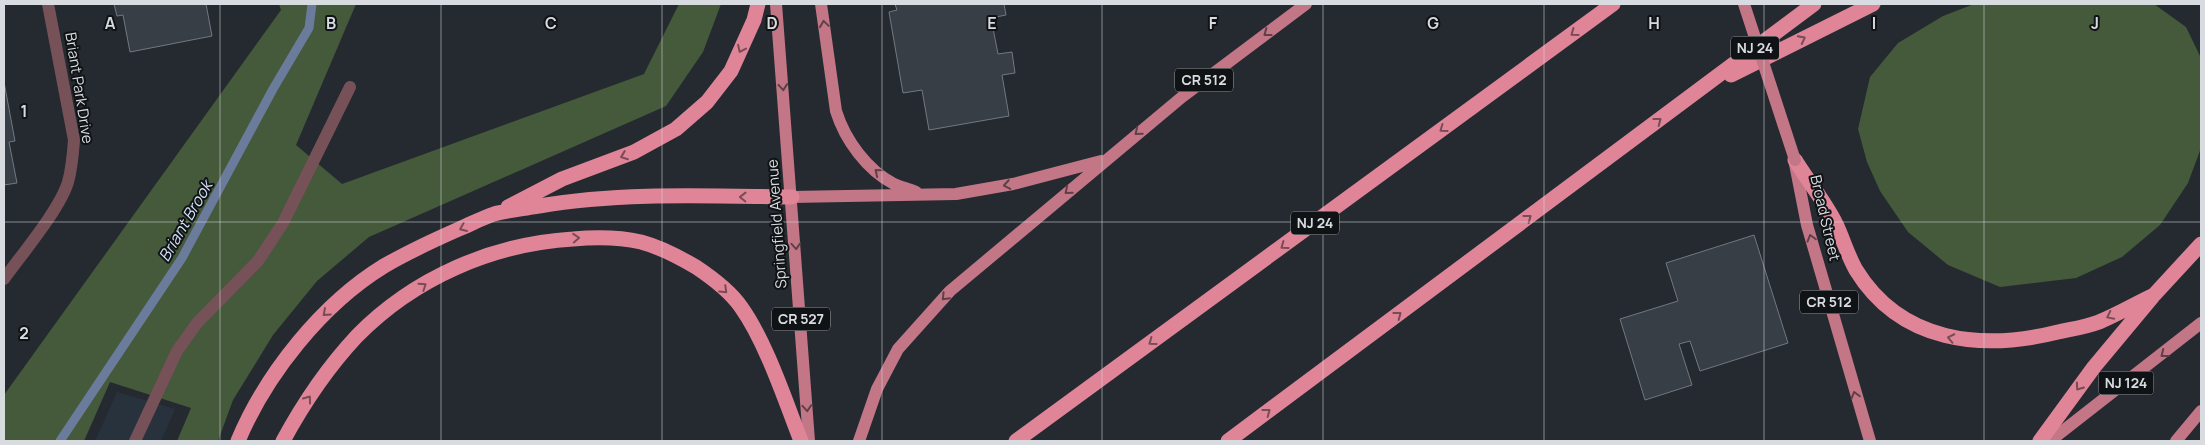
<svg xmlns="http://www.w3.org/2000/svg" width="2205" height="445" viewBox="0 0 2205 445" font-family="Manrope,sans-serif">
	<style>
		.built { fill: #28323d }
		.green { fill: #45593b }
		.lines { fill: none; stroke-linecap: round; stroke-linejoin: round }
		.stream { stroke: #6a7b9b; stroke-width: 9 }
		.building { fill: #383e45; stroke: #71787f }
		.lane { stroke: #775158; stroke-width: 12 }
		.street { stroke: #775158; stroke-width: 12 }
		.primary { stroke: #c27686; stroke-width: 12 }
		.highway { stroke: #e08598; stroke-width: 15 }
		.primary-bridge { stroke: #c27686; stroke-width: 12 }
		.oneway { stroke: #604048 }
		.oneway2 { stroke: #784c56 }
		.grid { fill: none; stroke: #d8dbe0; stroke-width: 1; stroke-opacity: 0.55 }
		.labels { text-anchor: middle; stroke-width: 4; stroke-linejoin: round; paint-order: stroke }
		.shield { fill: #101315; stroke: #9c9fa3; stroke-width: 1 }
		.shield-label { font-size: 14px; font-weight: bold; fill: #d8dbe0 }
		.street-label { font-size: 15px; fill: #d8dbe0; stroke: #101315 }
		.water-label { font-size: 16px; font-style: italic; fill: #d5e2f8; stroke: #101315 }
		.grid-label { font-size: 16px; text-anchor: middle; font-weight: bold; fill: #d8dbe0; stroke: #101315; stroke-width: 4; stroke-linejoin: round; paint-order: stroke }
	</style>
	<rect width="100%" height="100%" fill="#242a30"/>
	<path class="built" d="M 117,392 L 175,409 L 161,441 L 95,441 Z"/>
	<path class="green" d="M 279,4 L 356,4 L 296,145 L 342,184 L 644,74 L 679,4 L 721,4 L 703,52 L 666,106 L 369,237 L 317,281 L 273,335 L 233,400 L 218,441 L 177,441 L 191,408 L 110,382 L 84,441 L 4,441 L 4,395 L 281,10 Z
		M 1974,4 L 2154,4 L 2186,27 L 2201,58 L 2201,148 L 2188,183 L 2160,225 L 2122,257 L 2076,278 L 2000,287 L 1948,265 L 1908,232 L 1880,191 L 1867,162 L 1858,129 L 1870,77 L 1898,43 L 1943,16 Z"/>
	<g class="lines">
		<path class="stream" d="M 60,441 L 182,258 L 273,89 L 309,28 L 312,4"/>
	</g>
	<path class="building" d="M 114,4 L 206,4 L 212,36 L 130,52 L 123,15 L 117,16 Z
		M 895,4 L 1004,4 L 1006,15 L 991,18 L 998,54 L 1012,52 L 1015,73 L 1002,75 L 1009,116 L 929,130 L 922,90 L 903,93 L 889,12 L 897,10 Z
		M 4,82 L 15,141 L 9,142 L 17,183 L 4,185 Z
		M 1754,235 L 1788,343 L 1700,371 L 1690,341 L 1679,344 L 1692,385 L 1645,400 L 1620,319 L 1678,301 L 1666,263 Z"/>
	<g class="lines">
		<path class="lane" d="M 135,441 L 177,351 L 197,323 L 258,261 L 283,223 L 350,87"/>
		<path class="street" d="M 4,279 C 22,254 60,209 68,182 C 72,168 73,154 74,140 L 48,4"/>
		<path class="primary" d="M 776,4 L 809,441
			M 821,4 L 836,111 C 845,140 867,170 894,184 C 901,187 909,189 916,192
			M 1795,164 L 1807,225 L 1870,441
			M 792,197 L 956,194 L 1013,184 L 1101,161
			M 859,441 L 877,389 L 898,349 L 950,291 L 1182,97 L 1306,4
			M 2050,441 L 2201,323
			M 2176,441 L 2201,411"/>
		<path class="highway" d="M 1731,75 L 1873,4
			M 1795,160 C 1808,181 1825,202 1836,224 C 1843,239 1848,256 1856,270 C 1901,343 1982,351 2058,332 C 2072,329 2086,327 2099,322 C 2118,314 2135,304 2154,295
			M 508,207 L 562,179 L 634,152 L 676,129 L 707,102 L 731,71 L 754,20 L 758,4
			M 238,441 C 266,374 322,304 384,266 C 408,252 434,240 459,229 C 471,224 482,218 494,214 C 508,210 524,209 539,206 C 622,192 708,196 792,197
			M 283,441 C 303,404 328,367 357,336 C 414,278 492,244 573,239 C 595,237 619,237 641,242 C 660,247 679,257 696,267 C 711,277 730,291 741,307 C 766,342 785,400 801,441
			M 1016,441 L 1613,4
			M 1228,441 L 1814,4
			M 2040,441 L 2094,367 L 2154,295 L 2201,244"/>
		<path class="primary-bridge" d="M 1744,4 L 1795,160"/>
	</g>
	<defs><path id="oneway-chevron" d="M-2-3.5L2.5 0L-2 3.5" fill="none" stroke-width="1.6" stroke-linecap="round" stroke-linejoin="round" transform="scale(1.25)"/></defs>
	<g class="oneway">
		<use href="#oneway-chevron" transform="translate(824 24) rotate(-98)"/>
		<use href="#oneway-chevron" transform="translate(1267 33) rotate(143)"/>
		<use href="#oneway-chevron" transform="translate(783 87) rotate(85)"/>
		<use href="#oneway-chevron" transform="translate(1138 132) rotate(141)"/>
		<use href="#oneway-chevron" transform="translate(878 172) rotate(-140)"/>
		<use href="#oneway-chevron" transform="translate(1007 185) rotate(170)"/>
		<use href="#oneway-chevron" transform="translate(1068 191) rotate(140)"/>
		<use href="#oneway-chevron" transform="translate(1811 238) rotate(-106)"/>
		<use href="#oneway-chevron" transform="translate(796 246) rotate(86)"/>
		<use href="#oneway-chevron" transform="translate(945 297) rotate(134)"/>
		<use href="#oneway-chevron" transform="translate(2164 354) rotate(142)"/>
		<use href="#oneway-chevron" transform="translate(1855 395) rotate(-106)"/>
		<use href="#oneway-chevron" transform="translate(807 408) rotate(86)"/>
	</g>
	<g class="oneway2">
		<use href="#oneway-chevron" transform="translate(1574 33) rotate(144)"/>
		<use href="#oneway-chevron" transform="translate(1802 39) rotate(-27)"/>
		<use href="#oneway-chevron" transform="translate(741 49) rotate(115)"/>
		<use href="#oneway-chevron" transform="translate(1658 121) rotate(-37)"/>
		<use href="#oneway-chevron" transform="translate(1443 129) rotate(144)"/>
		<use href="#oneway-chevron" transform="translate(624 156) rotate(159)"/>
		<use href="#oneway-chevron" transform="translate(743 197) rotate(-179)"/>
		<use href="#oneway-chevron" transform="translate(1528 218) rotate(-37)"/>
		<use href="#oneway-chevron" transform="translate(463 228) rotate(157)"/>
		<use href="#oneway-chevron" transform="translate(576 238) rotate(-4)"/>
		<use href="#oneway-chevron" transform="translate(1284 246) rotate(144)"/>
		<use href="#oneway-chevron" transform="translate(423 286) rotate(-34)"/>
		<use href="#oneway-chevron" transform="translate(724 290) rotate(44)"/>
		<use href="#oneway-chevron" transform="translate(326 313) rotate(138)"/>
		<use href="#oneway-chevron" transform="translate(1398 315) rotate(-37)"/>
		<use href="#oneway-chevron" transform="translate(2110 316) rotate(154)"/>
		<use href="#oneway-chevron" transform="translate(1951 338) rotate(-168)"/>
		<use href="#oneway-chevron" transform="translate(1152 342) rotate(144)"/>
		<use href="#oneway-chevron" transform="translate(2079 387) rotate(126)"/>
		<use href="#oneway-chevron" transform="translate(308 399) rotate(-54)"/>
		<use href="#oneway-chevron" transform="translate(1267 412) rotate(-37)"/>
	</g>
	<path class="grid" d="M 220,4 L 220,441M 441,4 L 441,441M 662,4 L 662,441M 882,4 L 882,441M 1102,4 L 1102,441M 1323,4 L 1323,441M 1544,4 L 1544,441M 1764,4 L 1764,441M 1984,4 L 1984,441M 4,222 L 2201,222"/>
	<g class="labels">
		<g class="shield">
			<rect x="1731" y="36.5" width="48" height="23" rx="4"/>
			<rect x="1175" y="68.5" width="58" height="23" rx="4"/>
			<rect x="1291" y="211.5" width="48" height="23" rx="4"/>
			<rect x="1800" y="290.5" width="58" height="23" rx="4"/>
			<rect x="772" y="307.5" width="58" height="23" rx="4"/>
			<rect x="2098.5" y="371.5" width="55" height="23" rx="4"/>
		</g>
		<g class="shield-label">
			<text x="1755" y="53">NJ 24</text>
			<text x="1204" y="85">CR 512</text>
			<text x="1315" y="228">NJ 24</text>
			<text x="1829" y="307">CR 512</text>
			<text x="801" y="324">CR 527</text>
			<text x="2126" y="388">NJ 124</text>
		</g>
		<g class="street-label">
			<text transform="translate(79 88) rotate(81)" y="5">Briant Park Drive</text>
			<text transform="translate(1825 218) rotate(77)" y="5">Broad Street</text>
			<text transform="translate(777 224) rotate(-94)" y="5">Springfield Avenue</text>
		</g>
		<g class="water-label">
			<text transform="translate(185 221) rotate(-60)" y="6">Briant Brook</text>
		</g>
	</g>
	<g class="grid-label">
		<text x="110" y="29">A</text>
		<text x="331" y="29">B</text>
		<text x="551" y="29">C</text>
		<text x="772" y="29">D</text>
		<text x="992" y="29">E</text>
		<text x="1213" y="29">F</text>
		<text x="1433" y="29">G</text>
		<text x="1654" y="29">H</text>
		<text x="1874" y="29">I</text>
		<text x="2095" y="29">J</text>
		<text x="24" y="117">1</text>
		<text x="24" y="339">2</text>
	</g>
	<rect width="2205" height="445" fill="none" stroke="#d8dbe0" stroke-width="10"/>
</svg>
